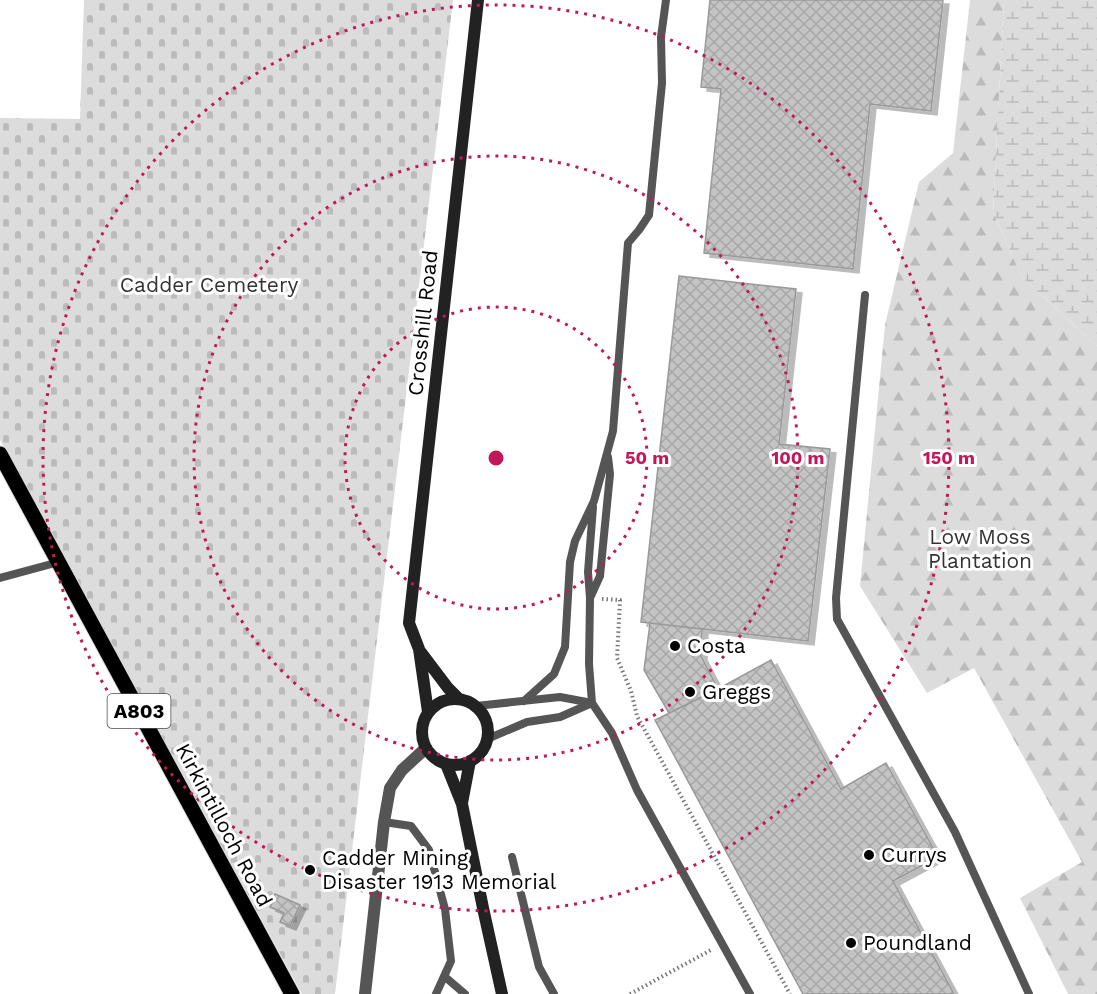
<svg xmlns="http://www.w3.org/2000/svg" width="1097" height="994" viewBox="0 0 1097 994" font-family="'Work Sans',sans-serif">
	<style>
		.forest { fill: url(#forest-firs) }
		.wetland { fill: url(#wetland-marsh) }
		.cemetery { fill: url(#cemetery-stones) }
		.building { fill: url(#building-cross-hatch); stroke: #999; stroke-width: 1.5; filter: url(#shadow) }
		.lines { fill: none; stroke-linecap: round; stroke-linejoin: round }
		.primary-casing { stroke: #dbdbdb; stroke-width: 17 }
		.path { stroke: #777; stroke-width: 4; stroke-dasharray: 1.5 3; stroke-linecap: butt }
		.service { stroke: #555; stroke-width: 8 }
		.minor { stroke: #555; stroke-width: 12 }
		.secondary { stroke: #222; stroke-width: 12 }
		.primary { stroke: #000; stroke-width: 15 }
		.ring { fill: none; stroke: #c2185b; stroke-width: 3; stroke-dasharray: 3 6 }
		.poi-dot { fill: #000; stroke: #fff; stroke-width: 2 }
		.labels { text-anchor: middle; stroke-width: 6; stroke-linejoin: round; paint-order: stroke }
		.shield { fill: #fff; stroke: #4c4c4c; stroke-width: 1.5 }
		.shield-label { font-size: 20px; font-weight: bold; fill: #000 }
		.park-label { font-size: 21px; fill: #333; stroke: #fff }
		.street-label { font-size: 21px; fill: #000; stroke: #fff }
		.poi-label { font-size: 21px; fill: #000; stroke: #fff; text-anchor: start }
		.centre { fill: #c2185b; stroke: #fff; stroke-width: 3 }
		.ring-label { font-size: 18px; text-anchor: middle; font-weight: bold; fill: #c2185b; stroke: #fff; stroke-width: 6; stroke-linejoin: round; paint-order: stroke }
	</style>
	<defs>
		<pattern id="forest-firs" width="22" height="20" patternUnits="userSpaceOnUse" patternTransform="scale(1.5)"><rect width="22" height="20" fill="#dcdcdc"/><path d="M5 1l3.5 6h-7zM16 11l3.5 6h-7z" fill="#bbb"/></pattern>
		<pattern id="wetland-marsh" width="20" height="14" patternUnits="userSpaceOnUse" patternTransform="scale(1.5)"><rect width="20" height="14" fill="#dcdcdc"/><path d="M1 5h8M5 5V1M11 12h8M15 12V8" fill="none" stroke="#bbb"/></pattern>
		<pattern id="cemetery-stones" width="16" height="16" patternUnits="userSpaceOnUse" patternTransform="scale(1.5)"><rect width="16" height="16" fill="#dcdcdc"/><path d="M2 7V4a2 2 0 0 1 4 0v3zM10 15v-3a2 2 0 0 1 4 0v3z" fill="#bbb"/></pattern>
		<pattern id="building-cross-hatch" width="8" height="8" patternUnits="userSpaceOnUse" patternTransform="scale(1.5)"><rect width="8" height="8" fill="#c4c4c4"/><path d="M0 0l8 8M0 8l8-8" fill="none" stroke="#a7a7a7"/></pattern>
		<filter id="shadow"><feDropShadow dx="6" dy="4" stdDeviation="0" flood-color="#0004"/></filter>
	</defs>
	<rect width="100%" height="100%" fill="#fff"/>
	<path class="forest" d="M 970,0 L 1004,0 L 993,212 L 1022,277 L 1097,346 L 1097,994 L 1068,994 L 1020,898 L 1082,862 L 974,668 L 927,693 L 860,586 L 885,325 L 919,182 L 953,153 Z"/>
	<path class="wetland" d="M 1004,0 L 1097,0 L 1097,346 L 1022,277 L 993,212 Z"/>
	<path class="cemetery" d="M 84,0 L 453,0 L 335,994 L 302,994 L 0,440 L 0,118 L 80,119 Z"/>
	<path class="building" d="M 710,0 L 943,0 L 931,111 L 870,104 L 853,269 L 704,253 L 721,89 L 701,87 Z
		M 679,276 L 796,289 L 779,444 L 830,449 L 808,641 L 641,622 Z
		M 650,623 L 702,629 L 701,656 L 718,689 L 669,713 L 644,670 Z
		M 771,660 L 841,789 L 886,763 L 938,857 L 893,881 L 954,994 L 803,994 L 655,720 L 718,689 Z
		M 275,894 L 300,905 L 290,926 L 280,922 L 284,913 L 270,907 Z"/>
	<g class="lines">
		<g class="primary-casing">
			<path id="primary" d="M 0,454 L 292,994"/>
		</g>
		<path class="path" d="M 602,599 L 620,600 L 617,658 L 631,691 L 637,716 L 790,994
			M 630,994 L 711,950"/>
		<path class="service" d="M 865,295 L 836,598 L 837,619 L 955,832 L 1029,994
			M 593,507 L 588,572 L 590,598 L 589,664 L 592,703 L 612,733 L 637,790 L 750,994
			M 0,578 L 59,562
			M 590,598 L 600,576 L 610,474 L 608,457
			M 524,701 L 554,674 L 565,647 L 570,562 L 575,541 L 594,501 L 613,431 L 628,243 L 639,230 L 649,215 L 662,83 L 661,37 L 666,0
			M 476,706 L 560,697 L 592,703
			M 487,739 L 527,722 L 560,717 L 592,703
			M 384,822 L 411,826 L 429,850 L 445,909 L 451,961 L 436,994
			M 512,857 L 539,967 L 554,994
			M 444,976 L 465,994"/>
		<path class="minor" d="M 365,994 L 384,822 L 390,788 L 402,770 L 426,748"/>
		<path class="secondary" d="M 420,651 L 448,688 L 459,699
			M422 732a33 33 0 1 1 66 0a33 33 0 1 1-66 0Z
			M 428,712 L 419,649 L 409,623 L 478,0
			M 446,764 L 462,804 L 483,908 L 502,994
			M 462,803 L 470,761"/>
		<use href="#primary" class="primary"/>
	</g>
	<g class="ring">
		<circle cx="496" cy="458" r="151"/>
		<circle cx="496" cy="458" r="302"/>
		<circle cx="496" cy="458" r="453"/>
	</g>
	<g class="poi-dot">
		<circle cx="675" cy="646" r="6"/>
		<circle cx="690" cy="692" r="6"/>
		<circle cx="869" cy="855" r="6"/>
		<circle cx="310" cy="870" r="6"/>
		<circle cx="851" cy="943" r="6"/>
	</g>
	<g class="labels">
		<rect class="shield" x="107.5" y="694" width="63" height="34" rx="4.5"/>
		<g class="shield-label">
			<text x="139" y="718">A803</text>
		</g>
		<g class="park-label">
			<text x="209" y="292">Cadder Cemetery</text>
			<text x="980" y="544">Low Moss<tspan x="980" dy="24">Plantation</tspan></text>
		</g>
		<g class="street-label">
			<text transform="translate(423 323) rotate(-84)" y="7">Crosshill Road</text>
			<text transform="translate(224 825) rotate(62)" y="7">Kirkintilloch Road</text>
		</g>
		<g class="poi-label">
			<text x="687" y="653">Costa</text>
			<text x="702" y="699">Greggs</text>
			<text x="881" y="862">Currys</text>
			<text x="322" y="865">Cadder Mining<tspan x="322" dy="24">Disaster 1913 Memorial</tspan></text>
			<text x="863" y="950">Poundland</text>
		</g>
	</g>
	<circle cx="496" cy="458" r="9" class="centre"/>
	<g class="ring-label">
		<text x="647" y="464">50 m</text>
		<text x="798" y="464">100 m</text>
		<text x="949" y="464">150 m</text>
	</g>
</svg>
